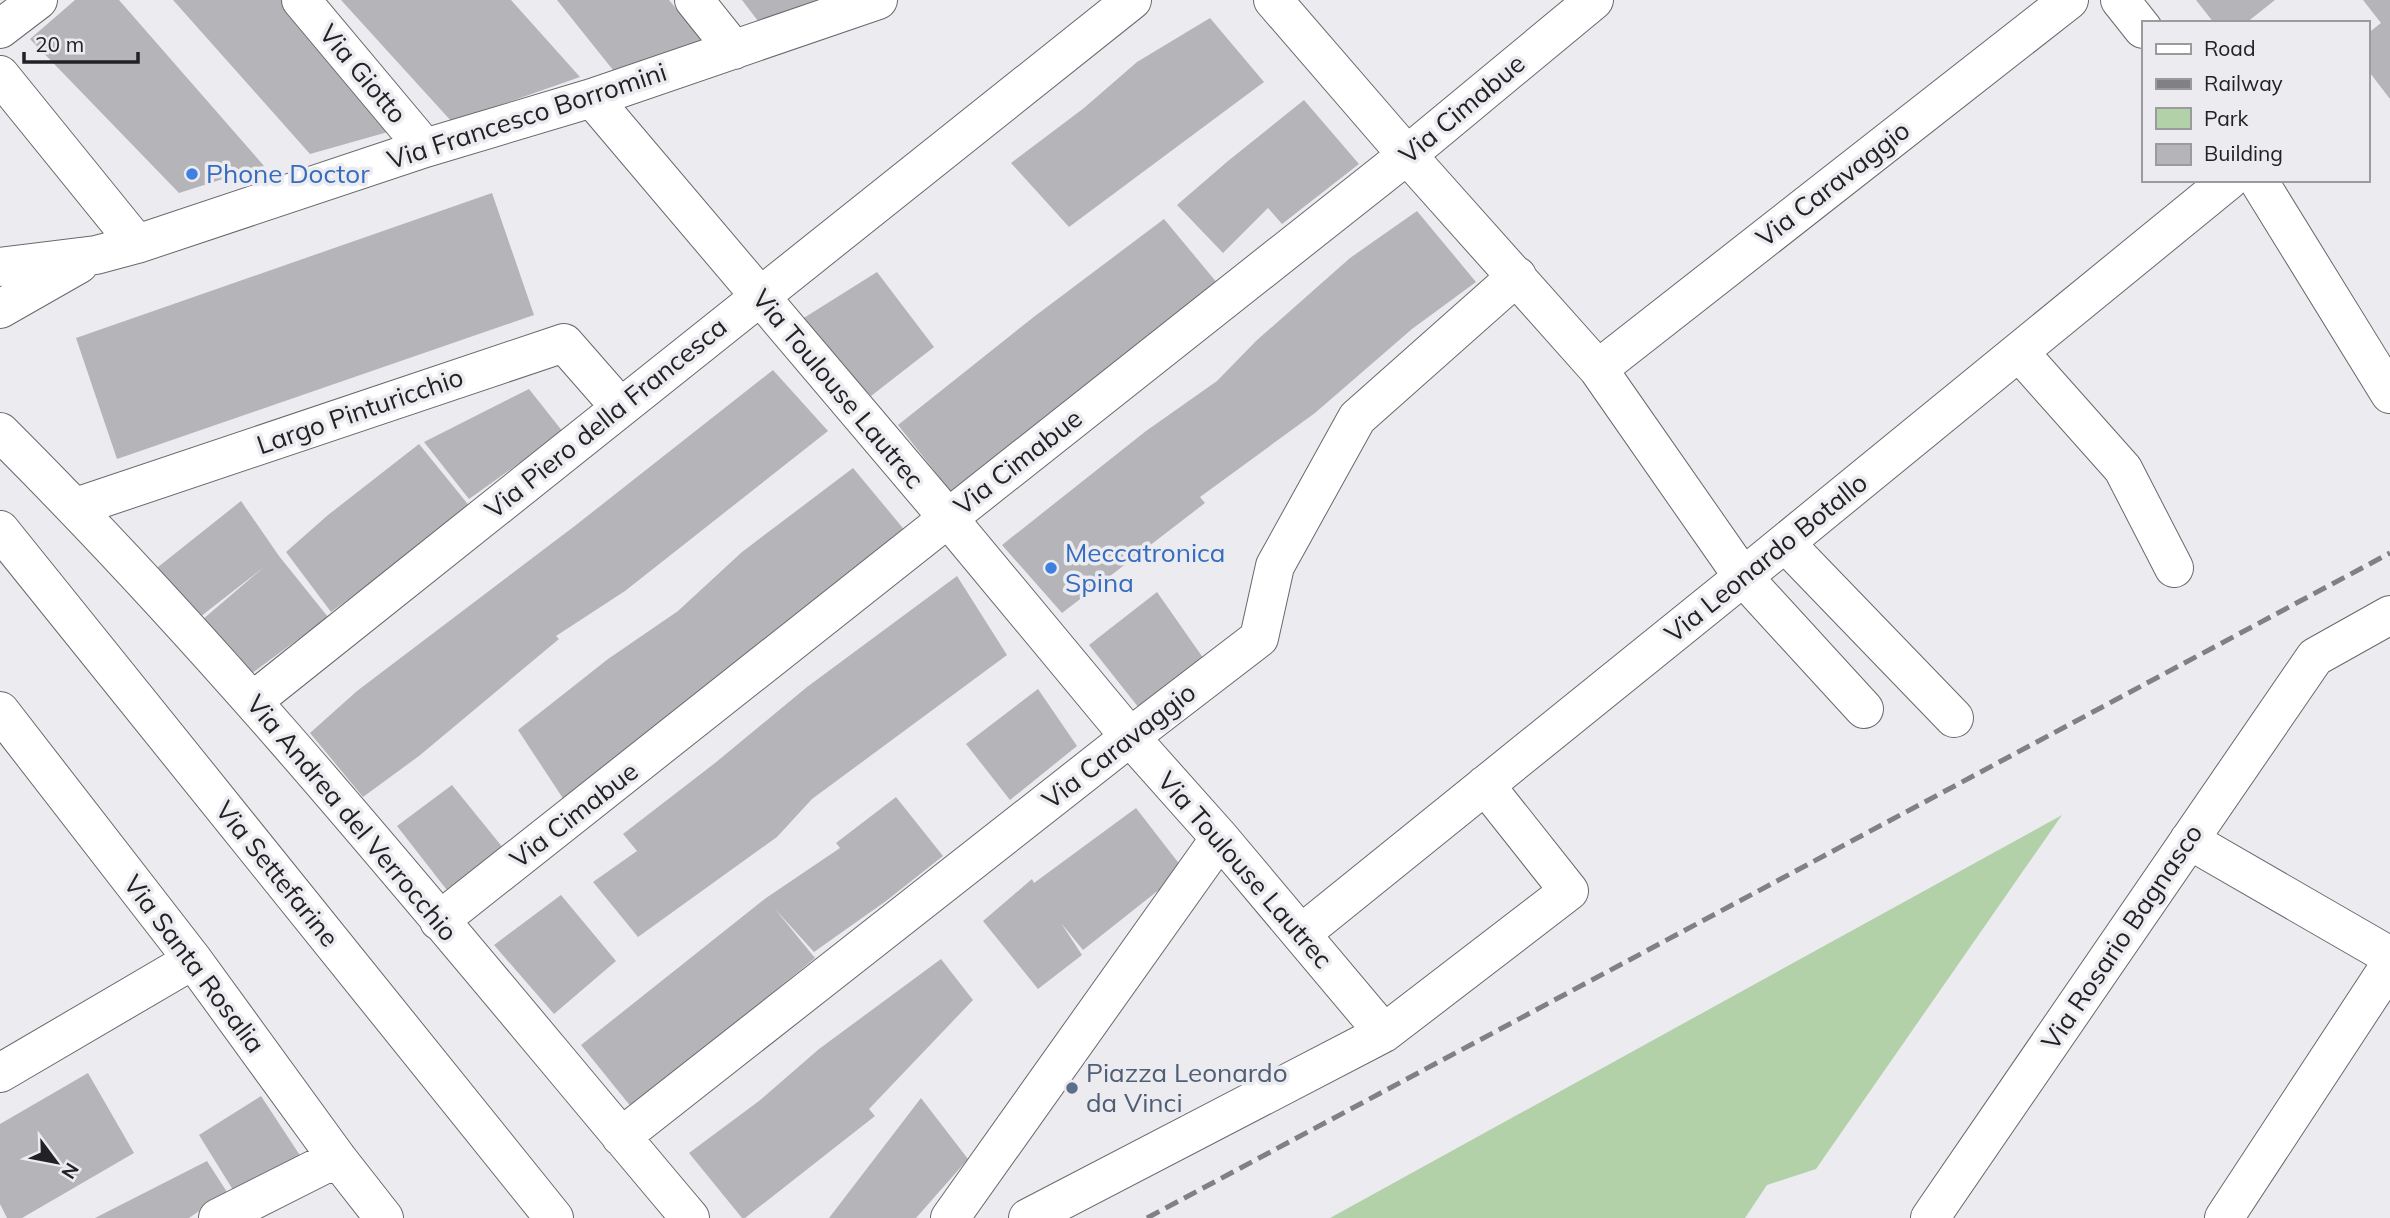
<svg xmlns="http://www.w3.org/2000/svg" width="2390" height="1218" viewBox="0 0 2390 1218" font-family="Mulish,sans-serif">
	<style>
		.green { fill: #b2d1a9 }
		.building { fill: #b5b5b9 }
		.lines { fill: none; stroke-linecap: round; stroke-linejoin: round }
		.minor-casing { stroke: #69696c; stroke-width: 40 }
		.minor { stroke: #fff; stroke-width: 38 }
		.rail { stroke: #818083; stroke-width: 5; stroke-dasharray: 14 7; stroke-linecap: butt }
		.shop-dot { fill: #3f7fe0; stroke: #ececf0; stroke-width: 2.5 }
		.service-dot { fill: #5c6f8a; stroke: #ececf0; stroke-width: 2.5 }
		.labels { text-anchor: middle; stroke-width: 7; stroke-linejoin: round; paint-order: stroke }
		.street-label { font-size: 26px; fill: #222123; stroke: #ececf0 }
		.shop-label { font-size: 26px; fill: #366cbe; stroke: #ececf0; text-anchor: start }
		.service-label { font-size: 26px; fill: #4e5e75; stroke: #ececf0; text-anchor: start }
	</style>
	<rect width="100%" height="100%" fill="#ececf0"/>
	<path class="green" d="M 2062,815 L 1816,1169 L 1767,1185 L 1745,1218 L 1330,1218 Z"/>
	<path class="building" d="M 75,0 L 119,0 L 264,166 L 179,193 L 30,39 Z
		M 173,0 L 281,0 L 395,130 L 310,154 Z
		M 341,0 L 511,0 L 580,77 L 452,122 Z
		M 557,0 L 669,0 L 703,41 L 613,70 Z
		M 742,0 L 820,0 L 761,25 Z
		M 2196,0 L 2275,0 L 2246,23 L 2214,23 Z
		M 2363,0 L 2390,0 L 2390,99 L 2367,69 L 2367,34 L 2381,23 Z
		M 1210,18 L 1264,82 L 1069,227 L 1011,163 L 1084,108 L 1137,62 Z
		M 1304,100 L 1359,164 L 1282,224 L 1268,208 L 1223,253 L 1177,205 L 1228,161 Z
		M 492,193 L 534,315 L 117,459 L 76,338 Z
		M 1417,211 L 1476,282 L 1412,329 L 1315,413 L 1200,497 L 1205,503 L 1062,613 L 1002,545 L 1146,431 L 1217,381 L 1256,341 L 1350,258 Z
		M 1164,219 L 1218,284 L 952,493 L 898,425 L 1035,316 Z
		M 877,272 L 934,347 L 871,396 L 799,321 Z
		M 773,370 L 828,431 L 625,591 L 556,636 L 559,639 L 419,756 L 363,797 L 310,733 L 357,691 L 576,525 Z
		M 529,389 L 563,432 L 469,499 L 424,442 Z
		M 419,444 L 471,508 L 331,612 L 286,552 L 328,515 Z
		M 853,468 L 907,533 L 564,800 L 518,730 L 608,659 L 678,611 L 742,552 Z
		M 241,501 L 279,556 L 328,617 L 251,674 L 202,620 L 264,567 L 200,617 L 153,571 Z
		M 957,576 L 1007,655 L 812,799 L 777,837 L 638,937 L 593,882 L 637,851 L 623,834 L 715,763 L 807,687 Z
		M 1157,592 L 1206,662 L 1139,708 L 1089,645 Z
		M 1038,689 L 1077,746 L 1010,800 L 966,744 Z
		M 452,785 L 504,849 L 450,894 L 397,826 Z
		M 896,797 L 943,856 L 886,901 L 814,952 L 775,909 L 815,958 L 632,1108 L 581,1045 L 766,898 L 840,848 L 836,843 Z
		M 1136,808 L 1184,870 L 1083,950 L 1061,923 L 1082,955 L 1038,989 L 983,921 L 1032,879 L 1034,883 Z
		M 561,895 L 616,961 L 554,1014 L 494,945 Z
		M 941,959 L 973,1000 L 869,1109 L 875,1116 L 745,1218 L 742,1218 L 689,1153 L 759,1101 L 819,1049 Z
		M 88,1073 L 134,1153 L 22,1218 L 7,1218 L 0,1204 L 0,1124 Z
		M 261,1096 L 301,1157 L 238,1198 L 199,1135 Z
		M 921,1098 L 968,1159 L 916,1218 L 829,1218 Z
		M 207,1161 L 227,1192 L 189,1218 L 95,1218 Z"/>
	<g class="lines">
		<g class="minor-casing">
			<path id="minor" d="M 301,0 L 425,148
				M 694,0 L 734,50
				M 1273,0 L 1407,155 L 1598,369 L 1743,577 L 1864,709
				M 2120,0 L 2143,29
				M 0,29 L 38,0
				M 0,75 L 137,244
				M 592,98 L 948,518 L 1130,737 L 1220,838 L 1384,1033
				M 2258,180 L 2390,394
				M 0,267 L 96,255 L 137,244 L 425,148 L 592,98 L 878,0
				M 0,309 L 79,264
				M 2019,352 L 2123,469 L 2174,568
				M 1598,369 L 2069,0
				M 0,432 C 247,678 465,952 690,1218
				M 76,507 L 564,343 L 620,407
				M 0,530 L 554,1218
				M 1785,543 L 1954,718
				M 253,701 L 1132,0
				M 0,711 L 193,960 L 337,1158 L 384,1218
				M 2189,840 L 2390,956
				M 439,921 L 1407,155 L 1594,0
				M 1301,934 L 1743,577 L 2229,180
				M 0,1073 L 193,960
				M 621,1137 L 1130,737 L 1259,638 L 1275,566 L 1357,418 L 1517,276
				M 218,1218 L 337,1158
				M 950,1218 L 1220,838
				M 1028,1218 L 1384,1033 L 1569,891 L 1485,785
				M 1930,1218 L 2315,657 L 2390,615
				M 2224,1218 L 2390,965"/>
		</g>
		<use href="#minor" class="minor"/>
		<path class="rail" d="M 1147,1218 L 2390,553"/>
	</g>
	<g class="shop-dot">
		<circle cx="192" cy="174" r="7"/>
		<circle cx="1051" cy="568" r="7"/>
	</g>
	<circle class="service-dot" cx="1072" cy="1088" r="7"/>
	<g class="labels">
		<g class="street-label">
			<text transform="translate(363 74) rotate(50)" y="9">Via Giotto</text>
			<text transform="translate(1462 109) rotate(-40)" y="9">Via Cimabue</text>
			<text transform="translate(527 116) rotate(-18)" y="9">Via Francesco Borromini</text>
			<text transform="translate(1833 184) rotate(-38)" y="9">Via Caravaggio</text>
			<text transform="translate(838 389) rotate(50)" y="9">Via Toulouse Lautrec</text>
			<text transform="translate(360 411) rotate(-19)" y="9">Largo Pinturicchio</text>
			<text transform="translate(606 418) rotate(-39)" y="9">Via Piero della Francesca</text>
			<text transform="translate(1018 462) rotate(-38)" y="9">Via Cimabue</text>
			<text transform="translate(1766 558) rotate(-39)" y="9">Via Leonardo Botallo</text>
			<text transform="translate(1119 746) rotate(-38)" y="9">Via Caravaggio</text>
			<text transform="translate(574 815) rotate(-38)" y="9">Via Cimabue</text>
			<text transform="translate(352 818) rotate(50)" y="9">Via Andrea del Verrocchio</text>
			<text transform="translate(1245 870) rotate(49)" y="9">Via Toulouse Lautrec</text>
			<text transform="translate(277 874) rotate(51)" y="9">Via Settefarine</text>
			<text transform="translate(2122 937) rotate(-56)" y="9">Via Rosario Bagnasco</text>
			<text transform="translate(194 964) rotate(53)" y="9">Via Santa Rosalia</text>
		</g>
		<g class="shop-label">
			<text x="206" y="183">Phone Doctor</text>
			<text x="1065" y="562">Meccatronica<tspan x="1065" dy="30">Spina</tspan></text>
		</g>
		<g class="service-label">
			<text x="1086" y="1082">Piazza Leonardo<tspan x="1086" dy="30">da Vinci</tspan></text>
		</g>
	</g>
	<rect x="2142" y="21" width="228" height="161" fill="#ececf0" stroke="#9b9b9e" stroke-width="2"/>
	<rect x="2156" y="44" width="35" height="10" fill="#ffffff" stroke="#9b9b9e" stroke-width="2"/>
	<text x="2204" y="56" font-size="21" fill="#222123">Road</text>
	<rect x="2156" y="79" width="35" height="10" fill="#818083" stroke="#9b9b9e" stroke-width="2"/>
	<text x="2204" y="91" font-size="21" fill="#222123">Railway</text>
	<rect x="2156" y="108" width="35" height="21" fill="#b2d1a9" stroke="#9b9b9e" stroke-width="2"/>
	<text x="2204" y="126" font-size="21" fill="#222123">Park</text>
	<rect x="2156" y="144" width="35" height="21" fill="#b5b5b9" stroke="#9b9b9e" stroke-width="2"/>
	<text x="2204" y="161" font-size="21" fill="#222123">Building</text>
	<g transform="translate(56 1162) rotate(122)" stroke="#ececf0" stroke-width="5" paint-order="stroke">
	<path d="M0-5L12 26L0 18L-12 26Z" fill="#222123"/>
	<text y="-10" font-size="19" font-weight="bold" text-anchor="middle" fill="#222123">N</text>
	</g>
	<path d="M24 52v10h114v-10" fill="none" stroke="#222123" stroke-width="3.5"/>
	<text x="35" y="52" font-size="21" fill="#222123" stroke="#ececf0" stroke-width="5" paint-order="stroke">20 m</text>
</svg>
